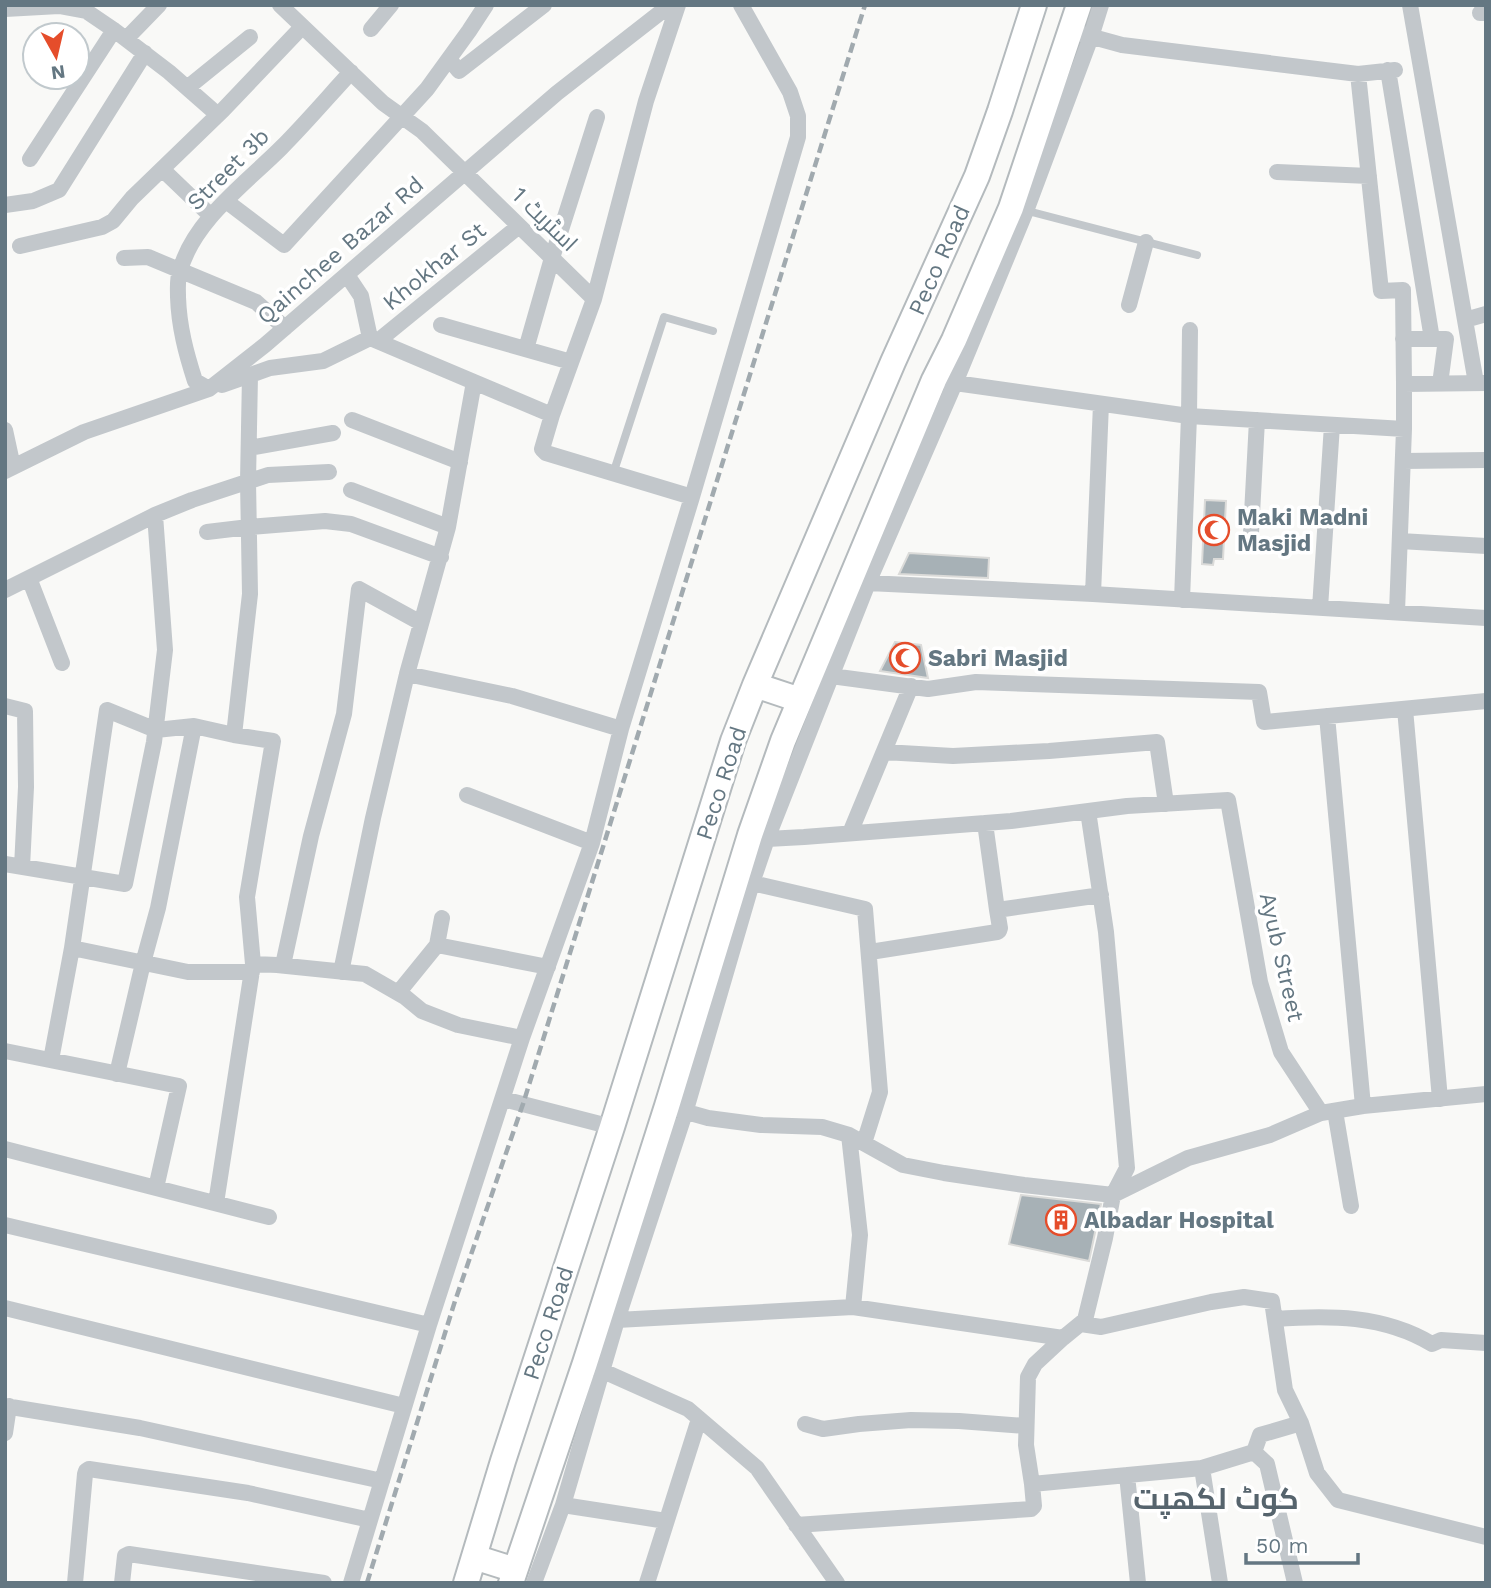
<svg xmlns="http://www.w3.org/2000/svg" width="1491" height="1588" viewBox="0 0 1491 1588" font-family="'Work Sans',Cairo,sans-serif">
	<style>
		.building { fill: #a7b1b6; stroke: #dbdbd9; stroke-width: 2 }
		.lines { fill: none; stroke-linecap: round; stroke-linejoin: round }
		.primary-casing { stroke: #b4babd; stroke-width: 28 }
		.lane { stroke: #c2c7cb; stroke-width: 8 }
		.street { stroke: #c2c7cb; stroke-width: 16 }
		.primary { stroke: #fff; stroke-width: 24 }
		.rail { stroke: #a1aaaf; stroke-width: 4.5; stroke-dasharray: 10 5; stroke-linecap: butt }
		.labels { text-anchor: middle; stroke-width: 7; stroke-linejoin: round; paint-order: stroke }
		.street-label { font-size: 23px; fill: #647782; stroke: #fff }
		.poi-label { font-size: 23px; font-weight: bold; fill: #647782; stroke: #fff; text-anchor: start }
		.district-label { font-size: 30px; font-weight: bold; fill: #56646d; stroke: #fff }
	</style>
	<rect width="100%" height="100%" fill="#f9f9f7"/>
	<path class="building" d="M 1205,500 L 1226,501 L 1223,559 L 1214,559 L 1213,565 L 1202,564 Z
		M 909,553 L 989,558 L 988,578 L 899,574 Z
		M 895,642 L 921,645 L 928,678 L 880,671 Z
		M 1021,1195 L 1101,1204 L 1089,1261 L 1009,1244 Z"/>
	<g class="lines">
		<g class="primary-casing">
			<path id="primary" d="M 755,685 L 800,700
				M 474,1557 L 515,1570
				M 466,1583 L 503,1461 L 612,1127 L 733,741 L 755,685 L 893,362 L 977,176 L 1000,111 L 1034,5
				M 511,1583 L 585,1363 L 667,1106 L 750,835 L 783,741 L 934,380 L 954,340 L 1011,208 L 1079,5"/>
		</g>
		<path class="lane" d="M 1024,210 L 1197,255
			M 613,474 L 664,317 L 713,331"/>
		<path class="street" d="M 280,5 L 383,103 L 422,131 L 594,299
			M 678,5 L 646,101 L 594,299 L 552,415 L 542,449 L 546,453 L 692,497
			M 1410,5 L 1476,383
			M 5,9 L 59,6 L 86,11 L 114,30 L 169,72 L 218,115
			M 1480,13 L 1486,13
			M 371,29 L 391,5
			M 1082,34 L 1122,45 L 1358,74 L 1395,70
			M 126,39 L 159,5
			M 449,59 L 459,71 L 544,5
			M 1388,70 L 1432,339
			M 1358,74 L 1381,291 L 1403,290 L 1404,384
			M 187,88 L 250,37
			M 30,159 L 114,30
			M 162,169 L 211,216
			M 1277,172 L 1369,176
			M 226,201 L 284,245 L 427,89 L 469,31 L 486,5
			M 5,205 L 33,201 L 59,190 L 145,53
			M 20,246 L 102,227 L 113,221 L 132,198 L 223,110 L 302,27
			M 124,258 L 148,257 L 256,302 L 285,328
			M 347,275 L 361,296 L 370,338
			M 1129,305 L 1146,242
			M 1465,320 L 1486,314
			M 441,325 L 571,362
			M 1403,339 L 1446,339 L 1440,384
			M 378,341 L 519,226
			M 526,349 L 552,258 L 597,117
			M 948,382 L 1189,416 L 1404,429 L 1404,384 L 1486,383
			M 222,385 L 270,368 L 323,361 L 370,338 L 552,415
			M 209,389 L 195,381 C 186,353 179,327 178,297 C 178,288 177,279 180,271 C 193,221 246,183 281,148 C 305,124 328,97 351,72
			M 352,420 L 460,462
			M 5,430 L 13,467
			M 249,448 L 333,433
			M 1403,461 L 1486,460
			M 5,471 L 84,432 L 209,389 L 265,345 L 557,93 L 670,5
			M 351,490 L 448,527
			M 207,532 L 249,527 L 325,521 L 351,524 L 441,557
			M 1251,533 L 1257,420
			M 1400,541 L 1486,546
			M 29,578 L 62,663
			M 859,581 L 868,583 L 1093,594 L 1486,618
			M 5,590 L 155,515 L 192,500 L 268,475 L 329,472
			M 1093,594 L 1101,404
			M 1182,600 L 1189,416 L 1190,330
			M 1320,608 L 1332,425
			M 1397,612 L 1404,429
			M 407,674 L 512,696 L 621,729
			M 831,676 L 928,689 L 976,682 L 1259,692 L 1264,722 L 1486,701
			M 5,706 L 25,711 L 26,787 L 22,867
			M 1405,709 L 1440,1099
			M 1327,716 L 1363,1106
			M 234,735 L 250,594 L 248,481 L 250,375
			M 884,752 L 953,756 L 1049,751 L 1157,742 L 1166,804
			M 467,795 L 592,843
			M 985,823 L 997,910
			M 850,833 L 911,686
			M 758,837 L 767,839 L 804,837 L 1011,821 L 1127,806 L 1228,800 L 1260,982 L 1281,1052 L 1321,1113
			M 5,864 L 125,884 L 154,742 L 165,650 L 155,515
			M 752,883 L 865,909 L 880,1092 L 864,1143
			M 437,945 L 442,918
			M 72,948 L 107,710 L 156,730 L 194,726 L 234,735 L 273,741 L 247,897 L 253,964
			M 870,952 L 997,932 L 999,931 L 1000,928 L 997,910 L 1101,895
			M 283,965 L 311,836 L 344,714 L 359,589 L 421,623
			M 341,972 L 373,818 L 407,674 L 448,527 L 474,382
			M 398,993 L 437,945 L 548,967
			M 5,1051 L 179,1086 L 156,1188
			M 51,1060 L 72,948 L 188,972 L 252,972
			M 117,1074 L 143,963 L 158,908 L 194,726
			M 503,1099 L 612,1127
			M 676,1109 L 708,1118 L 761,1125 L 822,1127 L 849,1135 L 903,1165 L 944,1173 L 1024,1185 L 1113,1195 L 1188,1158 L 1270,1135 L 1321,1113 L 1363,1106 L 1486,1094
			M 1335,1111 L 1351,1206
			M 849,1135 L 860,1235 L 853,1307
			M 5,1149 L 269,1217
			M 216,1203 L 253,964 L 277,965 L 365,974 L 405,997 L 422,1011 L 458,1025 L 522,1038
			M 5,1225 L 429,1325
			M 5,1308 L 404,1406
			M 1275,1319 C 1329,1315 1384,1315 1432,1344 L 1441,1340 L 1486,1343
			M 617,1320 L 685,1113 L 752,883 L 767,839 L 868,583 L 955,383 L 1026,211 L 1091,37 L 1101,5
			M 1081,1324 L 1101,1327 L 1211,1302 L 1244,1297 L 1272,1301 L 1285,1390 L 1301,1423 L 1317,1473 L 1338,1500 L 1486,1537
			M 1063,1338 L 1035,1364 L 1028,1377 L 1026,1445 L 1032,1484 L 1202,1468 L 1254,1452 L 1260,1435 L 1301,1423
			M 594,1367 L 688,1409 L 757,1468 L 837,1583
			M 5,1406 L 140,1428 L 382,1481
			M 805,1424 L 823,1429 L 859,1424 L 911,1420 L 959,1421 L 1026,1426
			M 5,1433 L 9,1406
			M 1254,1452 L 1267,1464 L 1295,1583
			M 1202,1468 L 1220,1583
			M 1127,1475 L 1138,1583
			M 563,1505 L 666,1521
			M 796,1525 L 1031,1509 L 1034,1506 L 1032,1484
			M 75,1583 L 85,1474 L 86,1471 L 89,1469 L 248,1493 L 370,1520
			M 122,1583 L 125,1556 L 129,1554 L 324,1583
			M 351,1583 L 429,1325 L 522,1038 L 592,843 L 621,729 L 692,497 L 798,137 L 798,116 L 790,92 L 741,5
			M 534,1583 L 563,1505 L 617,1320 L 853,1307 L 1063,1338 L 1085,1320 L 1105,1238 L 1113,1195 L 1127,1168 L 1106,932 L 1088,811
			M 647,1583 L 699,1419"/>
		<use href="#primary" class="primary"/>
		<path class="rail" d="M 367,1583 L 455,1301 L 523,1104 L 865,5"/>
	</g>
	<defs>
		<g id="mosque-ring" transform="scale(1.575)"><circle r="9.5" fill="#fff" stroke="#e54d2b" stroke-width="1.5"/><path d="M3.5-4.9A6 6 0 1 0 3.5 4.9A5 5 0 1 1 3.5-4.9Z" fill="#e54d2b"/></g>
		<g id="building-ring" transform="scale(1.575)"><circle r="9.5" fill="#fff" stroke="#e54d2b" stroke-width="1.5"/><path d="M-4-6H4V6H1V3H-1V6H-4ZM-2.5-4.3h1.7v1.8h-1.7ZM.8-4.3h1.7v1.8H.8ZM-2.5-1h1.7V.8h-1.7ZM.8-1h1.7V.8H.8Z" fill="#e54d2b"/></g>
	</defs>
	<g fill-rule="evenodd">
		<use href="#mosque-ring" x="1214" y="530"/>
		<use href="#mosque-ring" x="905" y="658"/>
		<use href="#building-ring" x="1061" y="1220"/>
	</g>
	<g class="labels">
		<g class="street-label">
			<text transform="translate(228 169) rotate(-45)" y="8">Street 3b</text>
			<text transform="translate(545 219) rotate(44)" y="8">اسٹریٹ 1</text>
			<text transform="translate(340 250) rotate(-41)" y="8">Qainchee Bazar Rd</text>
			<text transform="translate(939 260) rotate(-66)" y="8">Peco Road</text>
			<text transform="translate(434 266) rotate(-39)" y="8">Khokhar St</text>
			<text transform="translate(721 783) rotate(-72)" y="8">Peco Road</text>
			<text transform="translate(1282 957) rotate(77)" y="8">Ayub Street</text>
			<text transform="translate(548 1323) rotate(-72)" y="8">Peco Road</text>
		</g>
		<g class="poi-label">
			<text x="1237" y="525">Maki Madni<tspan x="1237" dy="26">Masjid</tspan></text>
			<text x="928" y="666">Sabri Masjid</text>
			<text x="1084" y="1228">Albadar Hospital</text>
		</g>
		<g class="district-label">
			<text x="1216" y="1509">کوٹ لکھپت</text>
		</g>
	</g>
	<rect width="1491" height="1588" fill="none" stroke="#647782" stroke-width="14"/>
	<g transform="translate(56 56) rotate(172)"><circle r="33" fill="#ffffff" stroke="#c1c9cd" stroke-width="2"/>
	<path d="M0-5L12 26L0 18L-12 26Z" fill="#e54d2b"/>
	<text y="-10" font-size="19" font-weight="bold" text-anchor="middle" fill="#647782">N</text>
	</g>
	<path d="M1246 1553v10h112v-10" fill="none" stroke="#647782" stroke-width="3.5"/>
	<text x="1256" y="1553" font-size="21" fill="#647782" stroke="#ffffff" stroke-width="5" paint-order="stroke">50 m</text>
</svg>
